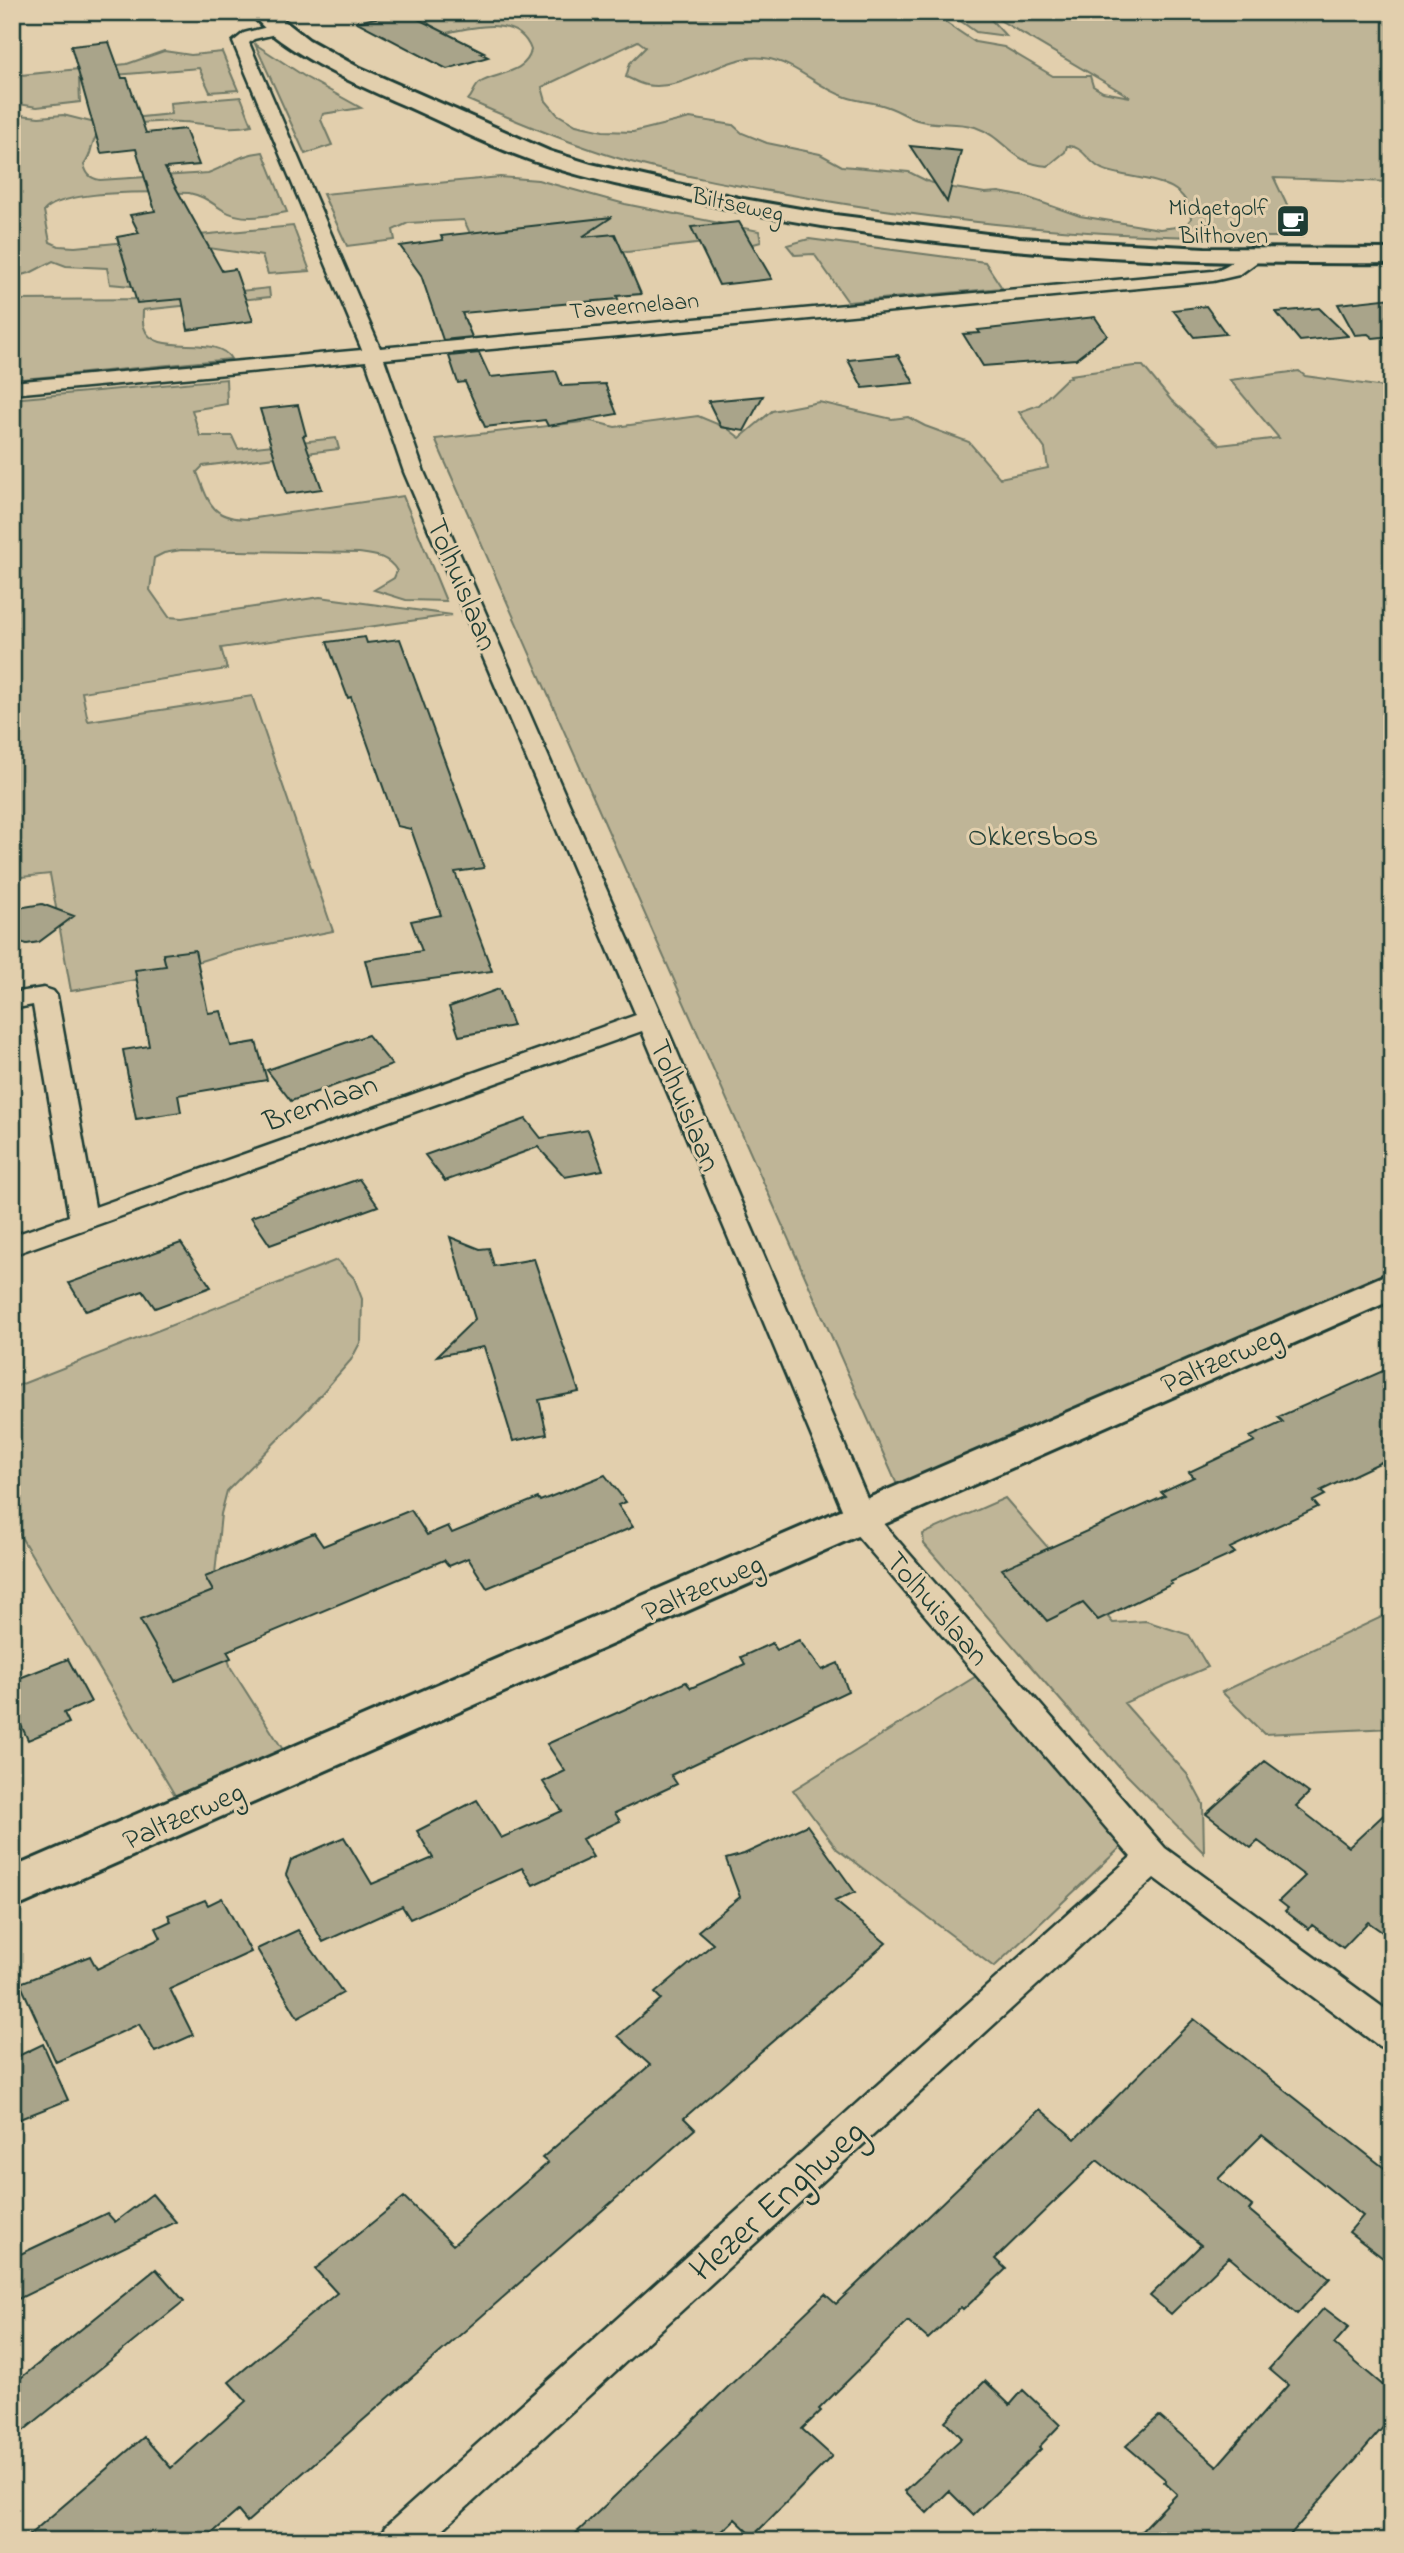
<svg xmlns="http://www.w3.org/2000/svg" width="1404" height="2553" viewBox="0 0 1404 2553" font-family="'Indie Flower',sans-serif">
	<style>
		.green { fill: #bfb597; stroke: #6f7966; stroke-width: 2; fill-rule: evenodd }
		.building { fill: #a9a48a; stroke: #1f3d34; stroke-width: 2 }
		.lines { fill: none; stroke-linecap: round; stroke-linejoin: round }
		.street-casing { stroke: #1f3d34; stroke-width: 5 }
		.secondary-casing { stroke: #1f3d34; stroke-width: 6 }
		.street { fill: #e2cfad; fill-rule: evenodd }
		.secondary { fill: #e2cfad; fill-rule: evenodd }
		.labels { text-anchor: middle; stroke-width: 6; stroke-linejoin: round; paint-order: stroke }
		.far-street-label { font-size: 24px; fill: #1f3d34; stroke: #e2cfad }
		.far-poi-label { font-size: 24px; fill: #1f3d34; stroke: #e2cfad; text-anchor: end }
		.street-label { font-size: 30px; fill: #1f3d34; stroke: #e2cfad }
		.park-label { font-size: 30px; fill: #274339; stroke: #e2cfad }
		.near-street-label { font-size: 37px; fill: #1f3d34; stroke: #e2cfad }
	</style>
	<rect width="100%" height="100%" fill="#e2cfad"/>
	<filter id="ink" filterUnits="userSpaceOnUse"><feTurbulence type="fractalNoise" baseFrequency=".0143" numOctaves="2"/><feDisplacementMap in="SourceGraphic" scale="14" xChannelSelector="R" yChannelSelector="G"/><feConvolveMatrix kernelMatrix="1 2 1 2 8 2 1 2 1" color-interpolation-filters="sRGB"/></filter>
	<g filter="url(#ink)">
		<path class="green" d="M 421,12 L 930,12 L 975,42 L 1004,47 L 1053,76 L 1090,76 L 1093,86 L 1103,92 L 1130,97 L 986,12 L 1392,12 L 1392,182 L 1274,178 L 1302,237 C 1257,237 1211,238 1165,236 C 1039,232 910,216 786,194 C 734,185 682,176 631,162 C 575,146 520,123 468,100 C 474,94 474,86 481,82 C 497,73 527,73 531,50 C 518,12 466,29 437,35 ZM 638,41 L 646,47 L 630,63 L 626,77 C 632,79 639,84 646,85 C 687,93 723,53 764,58 C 796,62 817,88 846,97 C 858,101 870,102 882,105 C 895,108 905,116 917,120 C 935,126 957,121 975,127 C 1007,138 1009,163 1048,166 L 1065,152 L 1067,146 C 1083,145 1088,163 1102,169 C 1132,182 1188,173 1191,219 L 1185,226 L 1160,229 L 1080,216 L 1026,197 L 999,192 L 985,193 L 954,188 L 929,182 L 909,172 L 842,166 L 820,154 L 767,143 L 742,133 L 733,125 L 690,118 L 633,132 L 603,131 L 576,125 L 557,114 L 546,101 L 542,87 Z
			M 948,12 L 984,12 L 1006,36 L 976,32 Z
			M 255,44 L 307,78 L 361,108 L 323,114 L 321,120 L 332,145 L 305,154 Z
			M 164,51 L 191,55 L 222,52 L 238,90 L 210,92 L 199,68 L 79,78 L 80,102 L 37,107 L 12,103 L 12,76 L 127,64 Z
			M 241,97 L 252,125 C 223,131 210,123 182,122 C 158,120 134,124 111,126 C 85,138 97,148 84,165 C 87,175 90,178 100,180 L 208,173 C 231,165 236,155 263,152 L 287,212 C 265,216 243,222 223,210 C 210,202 204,196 189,193 C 158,192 63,189 44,211 L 50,242 L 59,246 L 75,247 L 293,226 L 310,271 L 268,274 L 262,256 L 189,245 L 131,286 L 110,284 L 107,268 L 66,266 L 53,261 L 30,273 L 12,277 L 12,114 L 39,117 L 63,115 L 91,122 L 171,114 L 170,103 Z
			M 500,177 L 538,180 L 625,204 L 759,231 L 761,242 L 750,245 L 722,241 L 627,252 L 604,248 L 483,262 L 464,220 L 408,223 L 393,230 L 395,240 L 347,246 L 323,194 Z
			M 809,239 L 985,262 L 1002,288 L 848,302 L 814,254 L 795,255 L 787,245 Z
			M 269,288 L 270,297 L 143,310 C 143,315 142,322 144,327 C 153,359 216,332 231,359 L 12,380 L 12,300 L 163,299 Z
			M 1134,366 L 1143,366 L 1171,400 L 1220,445 L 1279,438 L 1230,380 L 1299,371 L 1305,376 L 1392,388 L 1392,1278 L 898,1487 L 435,439 L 591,421 L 615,427 L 698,416 L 727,428 L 740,438 L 772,411 L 819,402 L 892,419 L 908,417 L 925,426 L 969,442 L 1000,478 L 1048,468 L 1045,449 L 1019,412 L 1039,405 L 1067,378 L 1071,377 L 1070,375 Z
			M 226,379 L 227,404 L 192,410 L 200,436 L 232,436 L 238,449 L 336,438 L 339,449 L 203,466 L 197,472 C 209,503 211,519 249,519 L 403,496 L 446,601 L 406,600 L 374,590 L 394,578 L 397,571 C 388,556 375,555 359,553 L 181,550 L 164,553 L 154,558 L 150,590 L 169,617 L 182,618 L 320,597 L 452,615 L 221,648 L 227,669 L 82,692 L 88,721 L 252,696 L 333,931 L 229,952 L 147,978 L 71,991 L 50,874 L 12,878 L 12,399 Z
			M 337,1260 L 354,1278 L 362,1299 L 361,1341 L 351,1360 L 309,1408 L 227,1491 L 221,1514 L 215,1574 L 215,1621 L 231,1668 L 287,1756 L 179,1802 L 12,1522 L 12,1388 Z
			M 1005,1498 L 1113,1623 L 1146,1621 L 1189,1635 L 1208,1667 L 1124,1703 L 1187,1774 L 1203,1804 L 1204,1853 L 1118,1766 L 924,1544 L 923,1534 Z
			M 1392,1612 L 1392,1728 L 1264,1734 L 1222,1692 Z
			M 978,1675 L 1123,1843 L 1120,1848 L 994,1967 L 837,1849 L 793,1790 Z"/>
		<path class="building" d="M 404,12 L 484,52 L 480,53 L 488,57 L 447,69 L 357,22 Z
			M 109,42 L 122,78 L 127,78 L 146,133 L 185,129 L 199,165 L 165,168 L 222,271 L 235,269 L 253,321 L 188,330 L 182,299 L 137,303 L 117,237 L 139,233 L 130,215 L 155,211 L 136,149 L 101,153 L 71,46 Z
			M 910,146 L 961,151 L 947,202 Z
			M 612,217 L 582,237 L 615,234 L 641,294 L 617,296 L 618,299 L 462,313 L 472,337 L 443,340 L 421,275 L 400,246 L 443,240 L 441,236 Z
			M 739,222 L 772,279 L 719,285 L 691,227 Z
			M 1392,298 L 1392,336 L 1373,338 L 1368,334 L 1355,335 L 1338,304 Z
			M 1206,306 L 1226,334 L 1194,337 L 1173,310 Z
			M 1319,308 L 1348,336 L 1300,341 L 1276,312 Z
			M 1095,317 L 1107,335 L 1076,359 L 983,366 L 963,334 L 980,333 L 978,330 Z
			M 479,353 L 490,377 L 556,371 L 562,386 L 605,384 L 617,414 L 548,426 L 545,420 L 485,427 L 465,382 L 458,383 L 449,356 Z
			M 898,355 L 914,383 L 863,388 L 848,360 Z
			M 763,396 L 744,431 L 721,427 L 708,401 Z
			M 298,405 L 306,435 L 303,436 L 322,489 L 286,494 L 260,409 Z
			M 365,637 L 367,643 L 400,639 L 484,868 L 455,872 L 492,971 L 372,987 L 365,960 L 422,951 L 411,921 L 441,915 L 411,829 L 397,826 L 351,697 L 348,698 L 327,642 Z
			M 42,904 L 74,916 L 39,942 L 27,944 L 12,940 L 12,909 Z
			M 195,950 L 208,1013 L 221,1011 L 231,1046 L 256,1042 L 267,1080 L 178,1095 L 181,1112 L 136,1119 L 123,1050 L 149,1046 L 135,970 L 166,966 L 163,954 Z
			M 499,989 L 513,1026 L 459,1036 L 449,1007 Z
			M 368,1035 L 392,1065 L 291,1101 L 267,1070 Z
			M 526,1119 L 541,1138 L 588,1130 L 603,1170 L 565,1177 L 538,1147 L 445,1181 L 425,1155 Z
			M 359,1179 L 378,1206 L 270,1245 L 251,1217 Z
			M 450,1237 L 480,1249 L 489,1248 L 494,1266 L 534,1259 L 579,1392 L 539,1400 L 547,1434 L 513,1441 L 484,1347 L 437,1356 L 475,1319 Z
			M 181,1243 L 211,1287 L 155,1308 L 143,1291 L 86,1311 L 69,1283 Z
			M 1392,1367 L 1392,1457 L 1320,1491 L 1325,1495 L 1313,1501 L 1318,1507 L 1230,1548 L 1235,1553 L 1170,1582 L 1172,1584 L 1098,1620 L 1083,1603 L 1047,1621 L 1002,1569 L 1165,1496 L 1161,1492 L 1194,1477 L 1189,1472 L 1255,1441 L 1250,1437 L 1283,1422 L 1278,1417 Z
			M 605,1475 L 626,1502 L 618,1505 L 633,1527 L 487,1588 L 468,1558 L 449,1566 L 444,1560 L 227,1651 L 231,1658 L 175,1681 L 140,1620 L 213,1591 L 205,1577 L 314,1533 L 323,1546 L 411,1510 L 427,1535 L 448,1526 L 452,1533 L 538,1498 L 540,1501 Z
			M 799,1640 L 822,1670 L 838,1663 L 848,1691 L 671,1775 L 677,1784 L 615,1813 L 620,1821 L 582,1839 L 593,1857 L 533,1885 L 522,1868 L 410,1919 L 402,1906 L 323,1942 L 286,1875 L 291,1860 L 344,1837 L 372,1884 L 433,1858 L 417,1831 L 477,1800 L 501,1838 L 562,1811 L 543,1782 L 565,1771 L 547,1744 L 686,1682 L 691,1688 L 745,1664 L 741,1657 L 772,1643 L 777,1650 Z
			M 68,1659 L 91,1702 L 64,1713 L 69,1723 L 28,1740 L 12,1706 L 12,1681 Z
			M 1265,1761 L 1309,1793 L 1296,1806 L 1349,1847 L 1392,1807 L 1392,1939 L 1368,1922 L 1343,1948 L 1312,1925 L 1309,1929 L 1285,1911 L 1288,1908 L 1279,1901 L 1305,1876 L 1258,1841 L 1251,1848 L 1206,1814 Z
			M 807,1825 L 855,1892 L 835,1901 L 886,1943 L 684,2118 L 695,2129 L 247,2522 L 238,2511 L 203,2541 L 22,2541 L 144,2437 L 171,2468 L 246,2401 L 229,2382 L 337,2293 L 315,2269 L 404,2197 L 453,2245 L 548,2163 L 542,2158 L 650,2065 L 618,2036 L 661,1999 L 655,1993 L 713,1944 L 698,1931 L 740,1897 L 726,1859 L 744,1854 Z
			M 222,1898 L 251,1952 L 170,1989 L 193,2035 L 155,2052 L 139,2024 L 56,2062 L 20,1983 L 90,1956 L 97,1969 L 161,1938 L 156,1928 L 171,1921 L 168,1915 L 205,1900 L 208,1905 Z
			M 298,1930 L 343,1993 L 298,2018 L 257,1949 Z
			M 1194,2019 L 1392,2174 L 1392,2265 L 1349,2232 L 1363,2216 L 1262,2135 L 1218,2179 L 1252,2206 L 1249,2210 L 1330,2278 L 1297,2314 L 1229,2257 L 1171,2314 L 1150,2296 L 1201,2245 L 1097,2160 L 995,2259 L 1006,2269 L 963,2310 L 961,2308 L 928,2339 L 908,2321 L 819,2409 L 821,2411 L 802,2429 L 832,2456 L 753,2536 L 735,2519 L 712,2541 L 568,2541 L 825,2294 L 836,2304 L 1040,2109 L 1075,2139 Z
			M 43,2044 L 68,2100 L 12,2122 L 12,2059 Z
			M 152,2194 L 176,2222 L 12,2302 L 12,2258 L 107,2213 L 115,2222 Z
			M 156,2269 L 184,2301 L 12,2440 L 12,2385 Z
			M 1324,2308 L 1349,2327 L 1334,2344 L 1392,2393 L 1392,2417 L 1285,2541 L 1132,2541 L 1177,2494 L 1164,2482 L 1166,2480 L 1126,2446 L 1159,2416 L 1217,2466 L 1288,2385 L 1269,2369 Z
			M 985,2381 L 1010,2405 L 1023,2390 L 1060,2425 L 1039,2447 L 1041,2449 L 973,2515 L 949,2491 L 927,2513 L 905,2491 L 962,2438 L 945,2421 Z"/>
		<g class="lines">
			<g class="street-casing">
				<path id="street" d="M 279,24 L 287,29 L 284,32 L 254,39 L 249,43 L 380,348 L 1213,271 C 1229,267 1246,249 1261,253 L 1264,257 L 1239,275 L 1213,281 L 384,359 L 424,472 L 663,1019 L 873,1512 L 1165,1848 L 1392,2014 L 1392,2051 L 1379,2046 L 1154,1878 L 430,2541 L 379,2541 L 385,2527 L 1131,1857 L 849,1526 L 642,1031 L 12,1255 L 12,1236 L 69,1216 L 33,1005 L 12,1009 L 12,993 L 44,988 L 53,991 L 57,996 L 95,1207 L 636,1015 L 404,472 L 366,361 L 12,394 L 12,382 L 362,350 L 233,42 L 244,33 Z"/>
			</g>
			<g class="secondary-casing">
				<path id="secondary" d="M 250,12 L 273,12 L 309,40 L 356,66 L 549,151 L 591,164 L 743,199 L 835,215 L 1019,238 L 1205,248 L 1392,249 L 1392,263 C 1154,265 918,253 685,199 C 638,189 591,180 545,165 C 498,150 453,127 408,107 C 362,87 280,52 250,12 Z
					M 1392,1272 L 1392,1300 L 12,1909 L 12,1868 Z"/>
			</g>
			<use href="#street" class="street"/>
			<use href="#secondary" class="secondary"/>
		</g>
	</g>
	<defs>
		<g id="cafe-square" transform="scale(1.75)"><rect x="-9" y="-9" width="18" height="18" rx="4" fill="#1f3d34" stroke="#e2cfad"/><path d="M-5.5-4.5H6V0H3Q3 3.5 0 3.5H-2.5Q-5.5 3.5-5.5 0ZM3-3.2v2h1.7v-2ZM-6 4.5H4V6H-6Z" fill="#fff"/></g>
	</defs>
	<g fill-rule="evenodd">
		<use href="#cafe-square" x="1293" y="221"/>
	</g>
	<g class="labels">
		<g class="far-street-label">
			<text transform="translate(738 204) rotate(12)" y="8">Biltseweg</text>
			<text transform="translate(634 305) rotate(-5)" y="8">Taveernelaan</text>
		</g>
		<g class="far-poi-label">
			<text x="1268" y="215">Midgetgolf<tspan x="1268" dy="28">Bilthoven</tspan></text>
		</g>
		<g class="street-label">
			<text transform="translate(463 584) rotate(67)" y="10">Tolhuislaan</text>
			<text transform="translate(320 1102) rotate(-20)" y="10">Bremlaan</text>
			<text transform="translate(686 1105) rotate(67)" y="10">Tolhuislaan</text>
			<text transform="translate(1221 1359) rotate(-24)" y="10">Paltzerweg</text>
			<text transform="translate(702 1587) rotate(-24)" y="10">Paltzerweg</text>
			<text transform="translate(938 1608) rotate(49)" y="10">Tolhuislaan</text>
			<text transform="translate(183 1815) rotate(-24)" y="10">Paltzerweg</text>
		</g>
		<g class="park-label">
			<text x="1033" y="845">Okkersbos</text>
		</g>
		<g class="near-street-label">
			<text transform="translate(776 2199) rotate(-42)" y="13">Hezer Enghweg</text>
		</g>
	</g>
	<rect width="1404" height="2553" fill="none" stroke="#e2cfad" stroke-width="42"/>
	<rect x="21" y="21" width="1362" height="2511" fill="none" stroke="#1f3d34" stroke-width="2.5" filter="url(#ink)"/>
</svg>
